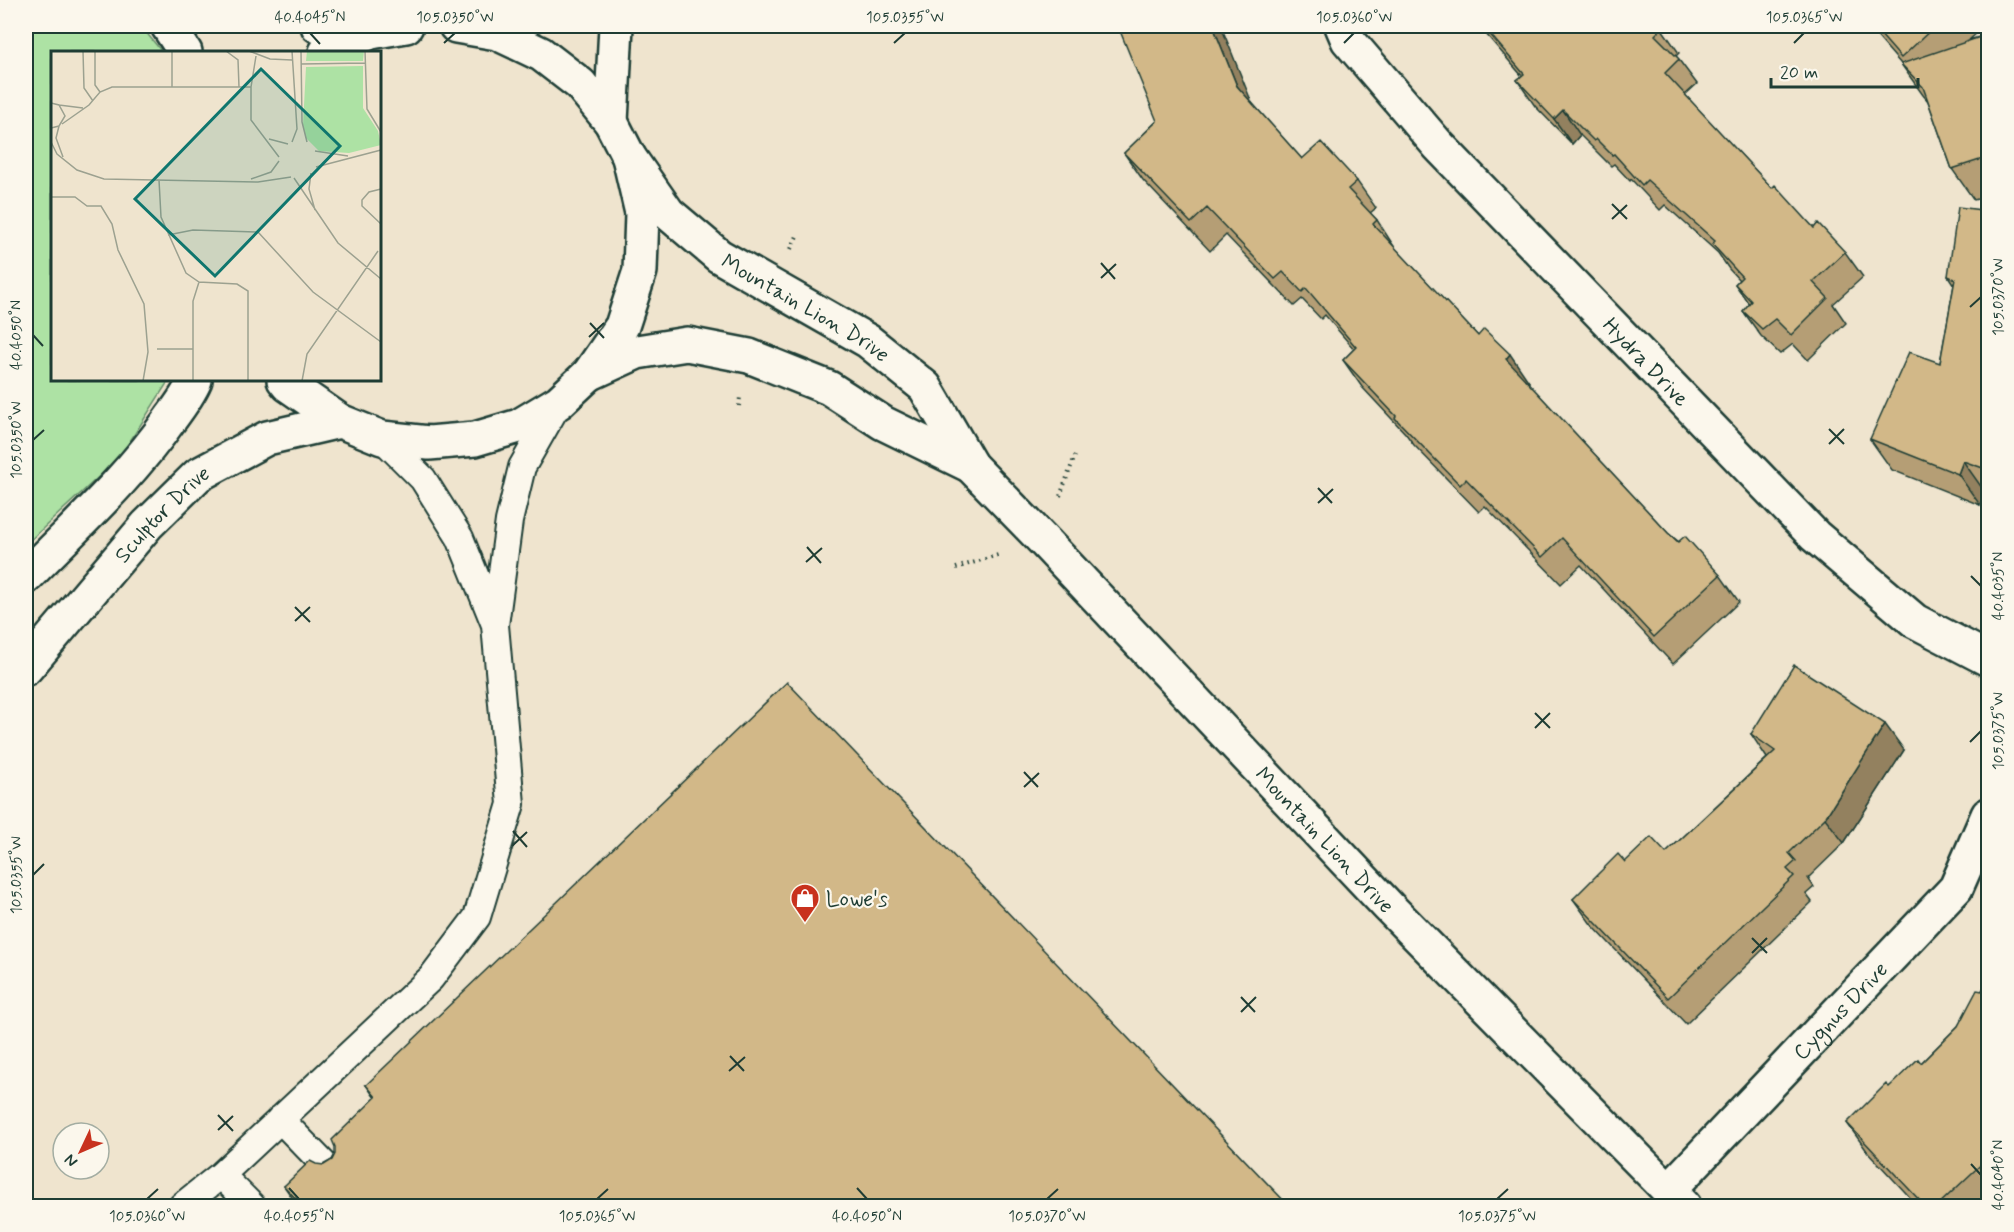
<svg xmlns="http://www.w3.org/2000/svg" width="2014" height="1232" viewBox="0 0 2014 1232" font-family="Mynerve,sans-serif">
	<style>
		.green { fill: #ade2a4; stroke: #66906c; stroke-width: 1.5 }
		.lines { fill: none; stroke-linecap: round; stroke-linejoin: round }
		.lane-casing { stroke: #1f3d34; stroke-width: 30 }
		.street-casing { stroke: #1f3d34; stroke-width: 38 }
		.path { stroke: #1f3d34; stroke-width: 4; stroke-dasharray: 1.5 4.5; stroke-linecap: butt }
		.lane { stroke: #fbf7ec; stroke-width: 26 }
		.street { stroke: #fbf7ec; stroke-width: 33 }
		.wall { fill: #b59e75; stroke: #1f3d34; stroke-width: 1.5 }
		.shaded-wall { fill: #93815f; stroke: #1f3d34; stroke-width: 1.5 }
		.building { fill: #d2b888; stroke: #1f3d34; stroke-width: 1.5 }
		.ticks { fill: none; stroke: #1f3d34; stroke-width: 2 }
		.labels { text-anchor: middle; stroke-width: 4.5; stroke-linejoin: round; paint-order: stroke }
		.street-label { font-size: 22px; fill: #1f3d34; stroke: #fbf7ec }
		.poi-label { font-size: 22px; fill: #1f3d34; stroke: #fbf7ec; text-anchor: start }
		.inset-road { fill: none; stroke: #9ca190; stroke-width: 1.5 }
		.view { fill: #0f766e; fill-opacity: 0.15; stroke: #0f766e; stroke-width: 3 }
		.inset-edge { fill: none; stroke: #1f3d34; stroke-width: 3 }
		.neatline { fill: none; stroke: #1f3d34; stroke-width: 2 }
		.ticks-label { font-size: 15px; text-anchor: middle; fill: #1f3d34 }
	</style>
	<rect width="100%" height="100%" fill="#efe4ce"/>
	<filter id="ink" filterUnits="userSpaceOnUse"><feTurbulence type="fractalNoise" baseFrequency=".0167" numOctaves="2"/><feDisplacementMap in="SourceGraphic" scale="12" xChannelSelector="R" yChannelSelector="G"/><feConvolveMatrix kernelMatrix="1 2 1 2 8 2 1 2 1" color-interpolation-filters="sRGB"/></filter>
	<g filter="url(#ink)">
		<path class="green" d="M 26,26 L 141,26 L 162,52 L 52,52 L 52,380 L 169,380 L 120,457 L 26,544 Z"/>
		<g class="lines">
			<g class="lane-casing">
				<path id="lane" d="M 382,438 L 423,479 L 460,538 L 494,622
					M 280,1119 L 348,1189
					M 221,1175 L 252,1206
					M 182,1206 L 221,1175 L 431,978 L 477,917 L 511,804 L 495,625 L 509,521 L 522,467 L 559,402"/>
			</g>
			<g class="street-casing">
				<g id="street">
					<path d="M 168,26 L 185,52"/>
					<path d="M 318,26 L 371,32"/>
					<path id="s1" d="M 1342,26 L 1348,40 L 1438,145 L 1815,536 L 1915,621 L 1988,659"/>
					<path d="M 326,52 L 371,32 L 406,26"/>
					<path d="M 611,122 L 616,26"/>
					<path id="s2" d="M 629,157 L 668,213 L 719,256 L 868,341 L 925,387 L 971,466 L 1043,540 L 1389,907 L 1684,1206"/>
					<path d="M 589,374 L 637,352 L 687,344 L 749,356 L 829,388 L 883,423 L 971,466"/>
					<path d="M 284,380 L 288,385 L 340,421 L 382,438 L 429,443 L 475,439 L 519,426 L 559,402 L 589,374 L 622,326 L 640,271 L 642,213 L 629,157 L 611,122 L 580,84 L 541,54 L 497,33 L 456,26"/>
					<path d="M 26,577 C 76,526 130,477 171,418 C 180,406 189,394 195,380"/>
					<path id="s3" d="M 26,668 L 147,525 L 198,475 L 267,438 L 340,421"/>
					<path id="s4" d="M 1669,1190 L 1956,888 L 1988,815"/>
				</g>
			</g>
			<path class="path" d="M 791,249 L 797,236
				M 739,406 L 740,397
				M 1060,496 L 1075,456
				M 956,568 L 998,555"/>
			<use href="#lane" class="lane"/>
			<use href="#street" class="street"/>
		</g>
		<path class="wall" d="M 1479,26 L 1660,26 L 1679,53 L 1676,56 L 1697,84 L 1685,95 L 1772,188 L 1814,228 L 1845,252 L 1863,277 L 1833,304 L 1846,323 L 1808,360 L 1793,344 L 1780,354 L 1761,336 L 1743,311 L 1749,304 L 1735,284 L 1739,280 L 1729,269 L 1718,253 L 1665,205 L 1660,210 L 1631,179 L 1630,181 L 1614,164 L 1611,166 L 1580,135 L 1572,144 L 1535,106 L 1517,80 L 1522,76 Z
			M 1868,26 L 1985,26 L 1969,40 L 1989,34 L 1989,196 L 1974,200 L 1952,169 L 1928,101 L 1923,95 L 1901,64 Z
			M 1252,103 L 1302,159 L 1357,181 L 1376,208 L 1370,213 L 1377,220 L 1395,248 L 1478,336 L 1529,382 L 1528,383 L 1668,533 L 1720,575 L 1739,602 L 1673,664 L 1581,565 L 1561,584 L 1485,506 L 1479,512 L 1414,445 L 1406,434 L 1362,387 L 1343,360 L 1354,349 L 1325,315 L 1321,319 L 1302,299 L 1294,306 L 1226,235 L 1210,251 L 1143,180 L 1124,153 L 1157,121 Z
			M 1989,211 L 1989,493 L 1985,492 L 1980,505 L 1892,470 L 1870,439 L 1940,363 L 1954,285 L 1948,276 Z
			M 1751,734 L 1904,750 L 1844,843 L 1808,878 L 1814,887 L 1806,894 L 1812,902 L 1686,1024 L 1591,924 L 1573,899 L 1625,862 L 1666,853 L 1767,758 Z
			M 1989,980 L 1989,1205 L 1987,1206 L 1918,1206 L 1867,1151 L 1847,1123 L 1889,1087 L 1921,1063 L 1958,1026 Z
			M 366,1085 L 1289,1206 L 298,1206 L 284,1186 L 332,1160 L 375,1098 Z"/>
		<path class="shaded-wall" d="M 1213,26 L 1221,26 L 1256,113 L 1237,86 Z
			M 1563,110 L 1580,135 L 1572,144 L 1554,119 Z
			M 1510,354 L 1529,382 L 1525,386 L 1506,359 Z
			M 1989,456 L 1989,476 L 1983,468 Z
			M 1963,461 L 1985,492 L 1980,505 L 1958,474 Z
			M 1885,724 L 1904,750 L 1844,843 L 1825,818 Z"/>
		<path class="building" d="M 1118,26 L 1213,26 L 1237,86 L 1302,159 L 1321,142 L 1357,181 L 1348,189 L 1377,220 L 1373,224 L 1478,336 L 1484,329 L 1510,354 L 1506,359 L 1668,533 L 1678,542 L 1685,536 L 1720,575 L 1654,637 L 1562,538 L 1542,557 L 1466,479 L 1460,485 L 1395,418 L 1396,416 L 1343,360 L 1356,347 L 1306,288 L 1302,292 L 1283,272 L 1275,279 L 1207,208 L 1191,223 L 1124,153 L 1157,121 Z
			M 1483,26 L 1660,26 L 1662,28 L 1655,35 L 1679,59 L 1665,73 L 1772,188 L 1775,185 L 1814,228 L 1818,223 L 1845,252 L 1813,282 L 1828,298 L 1791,335 L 1775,319 L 1762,329 L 1743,311 L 1751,301 L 1735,284 L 1742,277 L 1712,244 L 1715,241 L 1647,180 L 1642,185 L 1614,154 L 1612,155 L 1596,139 L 1594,141 L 1563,110 L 1554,119 L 1517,80 L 1524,74 Z
			M 1873,26 L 1935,26 L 1901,58 Z
			M 1989,34 L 1989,157 L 1952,169 L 1923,87 L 1901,64 Z
			M 1958,207 L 1989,211 L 1989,456 L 1983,468 L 1963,461 L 1958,474 L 1870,439 L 1909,352 L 1940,363 L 1955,279 L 1948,276 Z
			M 1794,665 L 1885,724 L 1825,818 L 1789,853 L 1796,861 L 1787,869 L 1794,876 L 1668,998 L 1573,899 L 1618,854 L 1625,862 L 1651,837 L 1666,853 L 1775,751 L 1751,734 Z
			M 787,682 L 1289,1206 L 303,1206 L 284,1186 L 310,1161 L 316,1164 L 324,1165 L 332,1160 L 335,1154 L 335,1147 L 332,1140 L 376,1097 L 366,1085 Z
			M 1989,980 L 1989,1157 L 1937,1206 L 1925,1206 L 1847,1123 L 1886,1084 L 1889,1087 L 1918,1059 L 1921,1063 L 1958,1026 L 1977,990 L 1982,991 Z"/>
	</g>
	<path class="ticks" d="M 310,33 L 320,44M 444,43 L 455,33M 894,43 L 905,33M 1344,43 L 1354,33M 1794,43 L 1804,33M 1612,204 L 1627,219M 1612,219 L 1627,205M 1101,263 L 1115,279M 1101,278 L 1116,264M 1970,307 L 1981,297M 590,323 L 604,338M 33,335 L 43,346M 589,337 L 604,323M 1829,429 L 1844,444M 33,440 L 44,430M 1829,444 L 1844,429M 1318,488 L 1332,503M 1318,503 L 1333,489M 807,547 L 821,563M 806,562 L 822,548M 1971,576 L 1981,586M 295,607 L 310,622M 295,621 L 310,607M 1535,713 L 1550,728M 1535,728 L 1550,713M 1970,742 L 1981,731M 1024,772 L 1038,787M 1024,787 L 1039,773M 513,831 L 527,847M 512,846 L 527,832M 33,875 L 44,864M 1752,938 L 1767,953M 1752,953 L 1767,938M 1241,997 L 1255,1012M 1241,1012 L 1256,997M 730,1056 L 744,1071M 729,1071 L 745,1057M 218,1115 L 233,1131M 218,1130 L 233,1116M 1971,1164 L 1981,1175M 289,1188 L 299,1199M 857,1188 L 867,1199M 147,1199 L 158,1189M 597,1199 L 608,1189M 1047,1199 L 1058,1189M 1497,1199 L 1508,1189"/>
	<defs>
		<g id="shop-pin" transform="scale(1.5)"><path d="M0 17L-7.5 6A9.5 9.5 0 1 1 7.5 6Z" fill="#c8321e" stroke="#fbf7ec"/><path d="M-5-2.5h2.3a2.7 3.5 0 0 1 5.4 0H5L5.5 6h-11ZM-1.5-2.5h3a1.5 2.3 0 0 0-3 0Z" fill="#fff"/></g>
	</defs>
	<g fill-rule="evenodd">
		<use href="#shop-pin" x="805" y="898"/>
	</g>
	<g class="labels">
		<g class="street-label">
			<text dy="8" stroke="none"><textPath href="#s2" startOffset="236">Mountain Lion Drive</textPath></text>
			<text dy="8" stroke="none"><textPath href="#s1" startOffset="454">Hydra Drive</textPath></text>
			<text dy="8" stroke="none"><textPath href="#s3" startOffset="206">Sculptor Drive</textPath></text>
			<text dy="8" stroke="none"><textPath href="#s2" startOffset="986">Mountain Lion Drive</textPath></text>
			<text dy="8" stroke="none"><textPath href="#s4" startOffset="248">Cygnus Drive</textPath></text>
		</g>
		<g class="poi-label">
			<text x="826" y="906">Lowe's</text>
		</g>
	</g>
	<g transform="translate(51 51)">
		<rect width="330" height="330" fill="#efe4ce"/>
		<path d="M 256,0 L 313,0 L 312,10 L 255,10 ZM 312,15 L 312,57 L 327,80 L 330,94 L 298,102 L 268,100 L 255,87 L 252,74 L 255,16 Z" fill="#ade2a4"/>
		<path class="inset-road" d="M 32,0 L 33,37 L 42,50M 44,0 L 44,34 L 49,41M 175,0 L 187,9 L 188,36M 198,0 L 219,8 L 241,9M 250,0 L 251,71 L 256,91M 314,0 L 316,58 L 330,81M 205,5 L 200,36 L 200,69 L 228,106M 250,13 L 314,12M 121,36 L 121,0M 0,52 L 8,54 L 14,65 L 8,75 L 0,77M 8,54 L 32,57M 11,73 L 38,54 L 49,41 L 61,36 L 200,36M 8,75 L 5,87 L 12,106M 218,88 L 237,93M 0,91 L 6,103 L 26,119 L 53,128 L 207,131 L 240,126M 241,91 L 246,78 L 241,0M 264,100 L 297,105M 265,116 L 330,99M 260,122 L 258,138 L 264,159M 243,127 L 287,192 L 330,228M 200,128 L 220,121 L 228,110M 108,129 L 110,166 L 135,222 L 148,231 L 186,233 L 197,240 L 197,330M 330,138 L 318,141 L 311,149 L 311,155 L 330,173M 0,146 L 24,146 L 36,155 L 50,155 L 61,173 L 67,199 L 93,253 L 97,301 L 92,330M 117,184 L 142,179 L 207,181 L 262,241 L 330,291M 106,298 L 142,298M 142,330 L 142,250 L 148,231M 251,330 L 256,303 L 327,200"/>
		<path class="view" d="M 210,18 L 289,95 L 164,225 L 84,148 Z"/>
		<rect width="330" height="330" class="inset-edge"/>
	</g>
	<rect width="2014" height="1232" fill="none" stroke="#fbf7ec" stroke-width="66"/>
	<g transform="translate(81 1151) rotate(226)"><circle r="28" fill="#fbf7ec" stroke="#a3ada2" stroke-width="1.5"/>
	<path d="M0-4.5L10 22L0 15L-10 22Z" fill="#c8321e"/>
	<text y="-9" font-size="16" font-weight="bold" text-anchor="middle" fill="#1f3d34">N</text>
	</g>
	<path d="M1771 78v9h147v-9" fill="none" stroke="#1f3d34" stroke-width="3"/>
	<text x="1780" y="78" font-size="18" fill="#1f3d34" stroke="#fbf7ec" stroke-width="4.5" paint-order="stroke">20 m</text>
	<rect x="33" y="33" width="1948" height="1166" class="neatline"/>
	<g class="ticks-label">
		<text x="310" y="22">40.4045°N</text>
		<text x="455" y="22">105.0350°W</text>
		<text x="905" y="22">105.0355°W</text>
		<text x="1354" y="22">105.0360°W</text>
		<text x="1804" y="22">105.0365°W</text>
		<text transform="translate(1998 297) rotate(-90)" y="5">105.0370°W</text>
		<text transform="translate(16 335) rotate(-90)" y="5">40.4050°N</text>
		<text transform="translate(16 440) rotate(-90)" y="5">105.0350°W</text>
		<text transform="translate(1998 586) rotate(-90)" y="5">40.4035°N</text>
		<text transform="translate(1998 731) rotate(-90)" y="5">105.0375°W</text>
		<text transform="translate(16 875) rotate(-90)" y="5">105.0355°W</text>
		<text transform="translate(1998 1175) rotate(-90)" y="5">40.4040°N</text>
		<text x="147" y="1221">105.0360°W</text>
		<text x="299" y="1221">40.4055°N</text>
		<text x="597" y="1221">105.0365°W</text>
		<text x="867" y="1221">40.4050°N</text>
		<text x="1047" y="1221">105.0370°W</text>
		<text x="1497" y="1221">105.0375°W</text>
	</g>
</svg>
